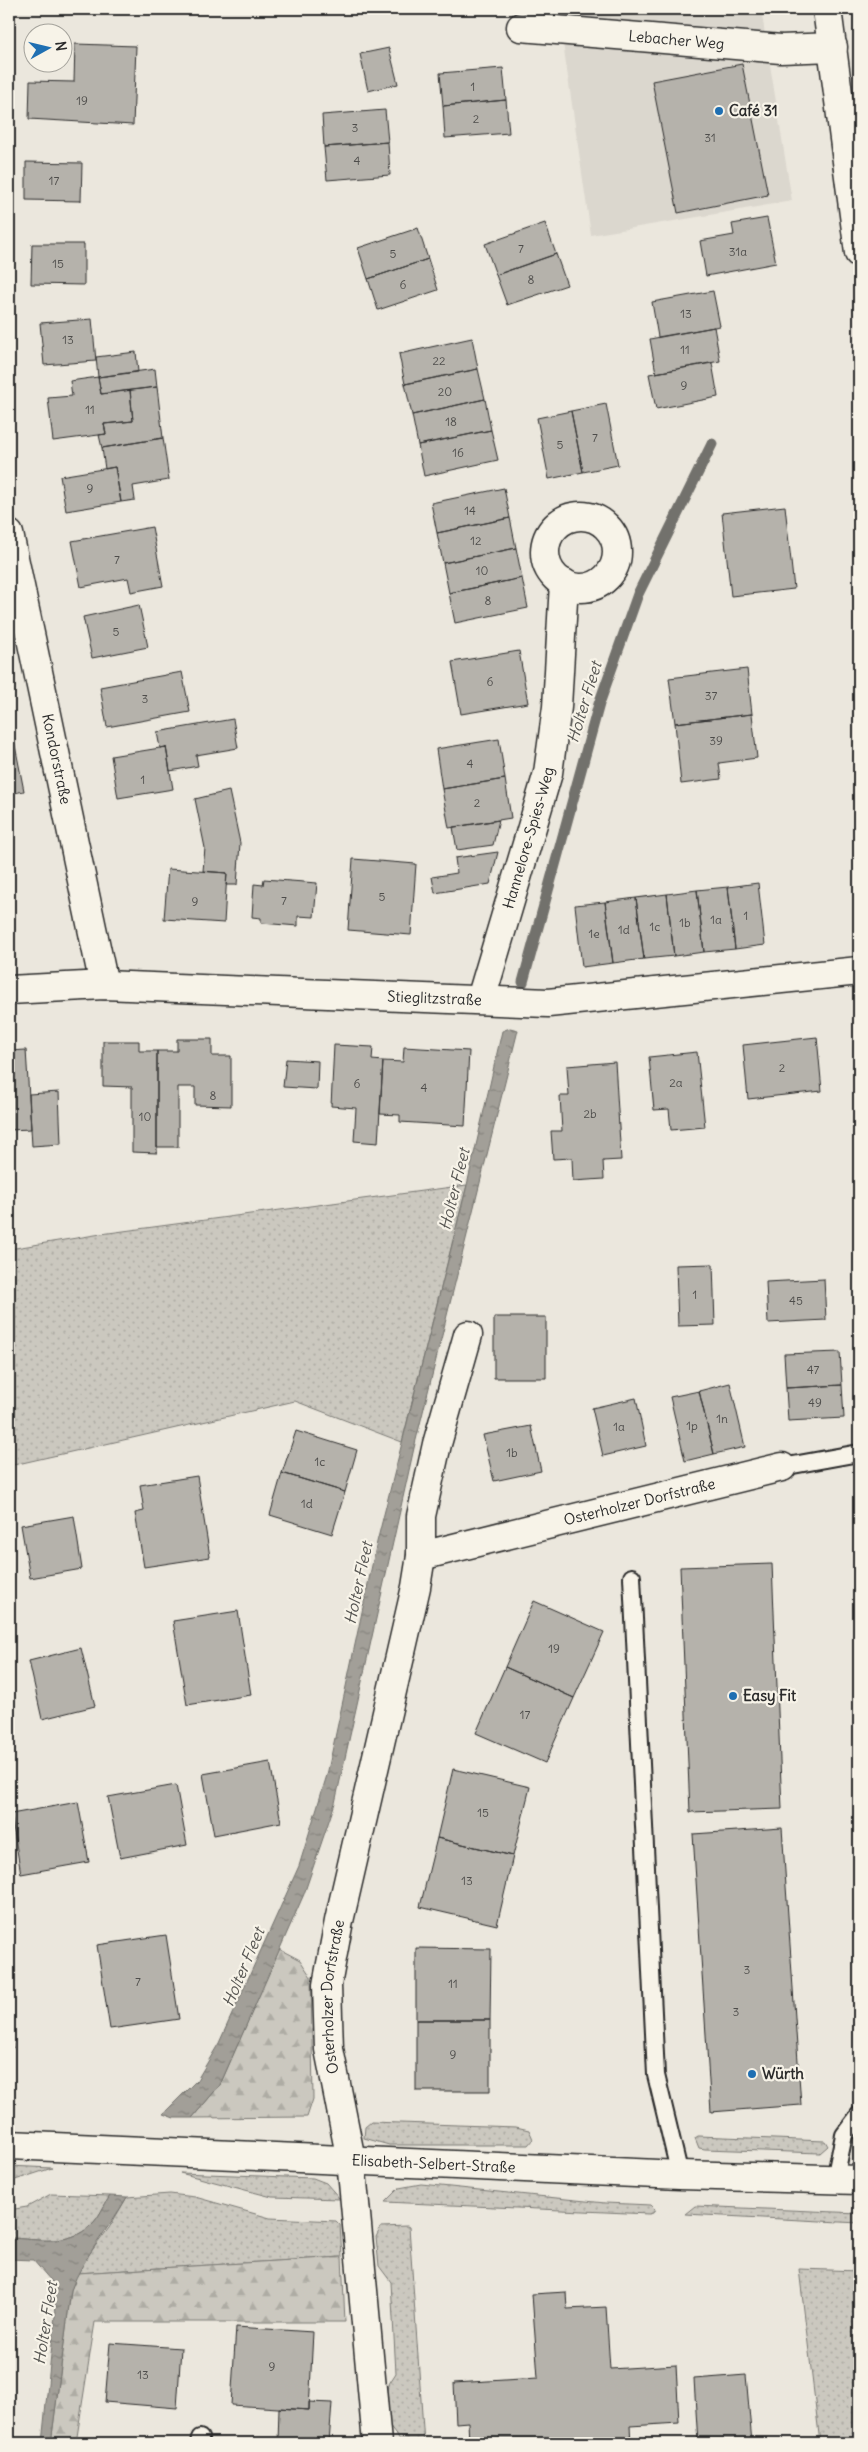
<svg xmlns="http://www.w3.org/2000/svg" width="868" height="2452" viewBox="0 0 868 2452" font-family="Delius,sans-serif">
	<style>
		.built { fill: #dbd7ce }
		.grass { fill: url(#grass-dots); stroke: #7b7a75 }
		.forest { fill: url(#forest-firs); stroke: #7b7a75 }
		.water { fill: url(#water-ripples); stroke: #72716c }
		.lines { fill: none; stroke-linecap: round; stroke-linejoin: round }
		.stream { stroke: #72716c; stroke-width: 11 }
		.building { fill: #b5b2ab; stroke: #2b2b2b }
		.lane-casing { stroke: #2b2b2b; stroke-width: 20 }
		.street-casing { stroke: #2b2b2b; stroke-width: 31 }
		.primary-casing { stroke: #2b2b2b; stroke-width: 31 }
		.lane { stroke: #f7f3e8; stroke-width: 16 }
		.street { stroke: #f7f3e8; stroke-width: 28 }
		.primary { stroke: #f7f3e8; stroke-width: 28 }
		.poi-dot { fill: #1f6fb2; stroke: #f7f3e8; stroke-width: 2 }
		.labels { text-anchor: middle; stroke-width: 4.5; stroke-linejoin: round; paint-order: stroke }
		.number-label { font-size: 12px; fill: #4e4d4b }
		.street-label { font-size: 15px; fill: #2b2b2b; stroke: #f7f3e8 }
		.poi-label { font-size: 15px; font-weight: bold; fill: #2b2b2b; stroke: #f7f3e8; text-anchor: start }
		.water-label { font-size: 16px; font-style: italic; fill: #555451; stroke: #f7f3e8 }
	</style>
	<defs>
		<pattern id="grass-dots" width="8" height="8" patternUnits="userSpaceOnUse" patternTransform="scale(1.25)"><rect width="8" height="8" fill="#cbc8bf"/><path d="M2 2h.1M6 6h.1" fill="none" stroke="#aeaca4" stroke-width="1.8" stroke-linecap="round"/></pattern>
		<pattern id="forest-firs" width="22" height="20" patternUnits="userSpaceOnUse" patternTransform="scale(1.25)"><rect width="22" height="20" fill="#cbc8bf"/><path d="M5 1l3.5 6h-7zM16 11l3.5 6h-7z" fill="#aeaca4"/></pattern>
		<pattern id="water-ripples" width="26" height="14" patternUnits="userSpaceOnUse" patternTransform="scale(1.25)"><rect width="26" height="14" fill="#a29f98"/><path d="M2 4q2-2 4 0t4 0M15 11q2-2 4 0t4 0" fill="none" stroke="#84827c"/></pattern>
	</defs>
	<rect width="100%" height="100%" fill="#ebe7dd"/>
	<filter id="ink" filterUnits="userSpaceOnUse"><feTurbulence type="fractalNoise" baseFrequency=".02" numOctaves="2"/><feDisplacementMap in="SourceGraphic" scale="10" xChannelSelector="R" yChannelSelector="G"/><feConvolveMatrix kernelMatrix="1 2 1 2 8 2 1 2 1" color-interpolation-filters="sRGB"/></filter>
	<g filter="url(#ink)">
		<path class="built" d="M 556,9 L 761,9 L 792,201 L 591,235 L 563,43 Z"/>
		<path class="grass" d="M 467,1185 L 402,1442 L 295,1401 L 9,1466 L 9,1249 L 101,1234 Z
			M 371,2122 L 516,2127 L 529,2130 L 533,2139 L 528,2145 L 389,2145 L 364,2138 L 365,2127 Z
			M 698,2136 L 825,2141 L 828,2146 L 820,2153 L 705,2149 L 699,2148 L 695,2138 Z
			M 9,2166 L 52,2168 L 9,2182 Z
			M 180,2173 L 313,2178 L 326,2183 L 340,2199 L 272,2197 Z
			M 421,2184 L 605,2203 L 651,2205 L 655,2209 L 653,2213 L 649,2214 L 385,2202 L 399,2188 Z
			M 51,2194 L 110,2196 C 104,2205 99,2218 91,2225 C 69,2247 37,2239 9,2238 L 9,2210 L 27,2207 Z
			M 170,2194 L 195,2197 L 270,2218 L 336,2221 L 340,2225 L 342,2257 L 77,2273 L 87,2257 L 109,2228 L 127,2197 Z
			M 695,2206 L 859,2213 L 859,2223 L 685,2214 Z
			M 407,2226 L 409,2227 L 424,2443 L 402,2443 L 389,2426 L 387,2387 L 396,2373 L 391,2282 L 379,2266 L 376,2237 L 381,2227 Z
			M 799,2269 L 859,2271 L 859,2443 L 820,2443 Z"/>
		<path class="forest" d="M 279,1949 L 300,1960 L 311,1977 L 313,2099 L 307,2117 L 192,2118 L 220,2085 Z
			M 342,2257 L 345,2322 L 95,2322 L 76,2443 L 51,2443 L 71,2290 L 77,2273 Z"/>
		<path class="water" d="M 510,1028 L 518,1030 L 414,1448 L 335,1803 L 304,1894 L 220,2085 L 192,2118 L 174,2118 L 163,2114 L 197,2080 L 219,2043 L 299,1866 L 327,1775 L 377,1542 L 467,1185 L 502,1031 Z
			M 110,2196 L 127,2197 C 109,2229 84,2255 71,2290 L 51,2443 L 42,2443 L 55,2315 L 52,2282 L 33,2260 L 9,2259 L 9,2238 C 37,2239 69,2247 91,2225 C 99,2218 104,2205 110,2196 Z"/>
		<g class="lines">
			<path class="stream" d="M 523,982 L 599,704 L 638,594 L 712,444"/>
		</g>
		<path class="building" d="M 75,44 L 136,46 L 133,125 L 29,119 L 30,81 L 74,82 Z
			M 389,48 L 398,84 L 368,91 L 360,54 Z
			M 742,64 L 768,195 L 678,213 L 652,81 Z
			M 503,68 L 506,100 L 443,106 L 440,73 Z
			M 506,100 L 509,133 L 445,138 L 443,106 Z
			M 385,110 L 388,142 L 324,147 L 322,115 Z
			M 388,142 L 390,175 L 327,180 L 324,147 Z
			M 26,162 L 82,163 L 81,201 L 26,200 Z
			M 767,218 L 776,263 L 706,276 L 700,241 L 734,235 L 732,224 Z
			M 545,223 L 556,254 L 496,275 L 485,244 Z
			M 418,228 L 428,259 L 368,279 L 358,248 Z
			M 32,244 L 84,244 L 84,285 L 31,284 Z
			M 556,254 L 567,285 L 507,305 L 496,275 Z
			M 428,259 L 438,290 L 378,310 L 368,279 Z
			M 713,291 L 720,326 L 658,337 L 652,302 Z
			M 92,319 L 96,361 L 44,365 L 40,323 Z
			M 714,327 L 720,361 L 656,373 L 650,339 Z
			M 472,338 L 478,369 L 405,384 L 399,354 Z
			M 136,352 L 138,372 L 98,377 L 96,357 Z
			M 712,363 L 718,397 L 656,409 L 649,374 Z
			M 155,369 L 157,387 L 101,394 L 98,377 Z
			M 478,369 L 485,399 L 412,415 L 405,384 Z
			M 98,377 L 101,394 L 130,390 L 133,421 L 104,424 L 106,434 L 53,441 L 48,398 L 72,396 L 70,381 Z
			M 157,387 L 163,438 L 102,448 L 99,435 L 106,434 L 104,424 L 133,421 L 130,390 Z
			M 485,399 L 491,430 L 418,445 L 412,415 Z
			M 606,404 L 618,465 L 583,472 L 571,411 Z
			M 571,411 L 583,472 L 549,479 L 537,418 Z
			M 491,430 L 498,460 L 424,476 L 418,445 Z
			M 163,438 L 169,480 L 133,486 L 135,500 L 121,502 L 115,467 L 105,469 L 102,448 Z
			M 115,467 L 121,502 L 66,511 L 60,476 Z
			M 504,488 L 510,518 L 437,533 L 431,503 Z
			M 785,506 L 794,589 L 731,596 L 722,513 Z
			M 510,518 L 516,548 L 443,563 L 437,533 Z
			M 152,527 L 163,586 L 131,592 L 128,578 L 81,587 L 72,541 Z
			M 516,548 L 522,578 L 449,593 L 443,563 Z
			M 522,578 L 528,608 L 455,623 L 449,593 Z
			M 139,605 L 148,647 L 92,658 L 83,617 Z
			M 519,651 L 528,703 L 461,714 L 452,662 Z
			M 747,669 L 752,714 L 675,723 L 669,678 Z
			M 182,672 L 190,712 L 107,727 L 100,687 Z
			M 752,714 L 757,758 L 719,763 L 721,779 L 681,784 L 675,723 Z
			M 233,719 L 238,748 L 196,755 L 198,766 L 170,771 L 166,747 L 160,748 L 157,732 Z
			M 13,735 L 24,791 L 9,794 L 9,736 Z
			M 499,739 L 505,779 L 442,789 L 436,749 Z
			M 166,747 L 173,789 L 118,798 L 111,756 Z
			M 505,779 L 511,818 L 449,828 L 442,789 Z
			M 229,791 L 240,843 L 237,885 L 226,885 L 227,873 L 203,871 L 205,848 L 195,799 Z
			M 499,820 L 493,845 L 457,850 L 453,827 Z
			M 498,852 L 490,884 L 435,893 L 432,877 L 457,873 L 455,858 Z
			M 353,859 L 416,864 L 411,935 L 348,930 Z
			M 168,869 L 227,873 L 224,923 L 164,919 Z
			M 264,879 L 317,883 L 314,917 L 298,916 L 298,926 L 261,923 L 261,918 L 252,917 L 254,884 L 263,885 Z
			M 758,883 L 765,945 L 735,949 L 728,887 Z
			M 728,887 L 735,949 L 704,952 L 697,890 Z
			M 697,890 L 704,952 L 674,956 L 667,894 Z
			M 667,894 L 674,956 L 644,959 L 636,898 Z
			M 636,898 L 644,959 L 613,963 L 605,902 Z
			M 605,902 L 613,963 L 582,967 L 575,905 Z
			M 817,1037 L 822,1091 L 748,1099 L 743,1045 Z
			M 177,1039 L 212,1039 L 212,1056 L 231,1056 L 231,1106 L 195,1105 L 195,1087 L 178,1087 L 178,1147 L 157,1147 L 157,1051 L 177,1051 Z
			M 103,1041 L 139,1041 L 139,1051 L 157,1051 L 157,1153 L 132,1152 L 132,1087 L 103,1086 Z
			M 334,1045 L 373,1047 L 372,1060 L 383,1061 L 378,1143 L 354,1141 L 356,1108 L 331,1106 Z
			M 404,1047 L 469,1051 L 465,1126 L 400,1122 L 400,1115 L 380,1114 L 383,1061 L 403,1062 Z
			M 26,1050 L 31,1129 L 9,1130 L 9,1051 Z
			M 697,1052 L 705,1127 L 671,1130 L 669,1109 L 654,1110 L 649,1057 Z
			M 286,1059 L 318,1061 L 317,1089 L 283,1087 Z
			M 615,1062 L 621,1160 L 603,1161 L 604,1179 L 573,1181 L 572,1158 L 553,1159 L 551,1131 L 562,1131 L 560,1096 L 569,1096 L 567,1066 Z
			M 59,1092 L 61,1144 L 32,1146 L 29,1094 Z
			M 713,1264 L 715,1325 L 678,1326 L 676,1265 Z
			M 824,1279 L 826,1320 L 768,1323 L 766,1282 Z
			M 494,1317 L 546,1317 L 546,1378 L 494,1378 Z
			M 840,1352 L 842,1385 L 786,1388 L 784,1354 Z
			M 730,1383 L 745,1447 L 714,1454 L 699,1391 Z
			M 842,1385 L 844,1418 L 788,1421 L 786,1388 Z
			M 699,1391 L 714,1454 L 685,1461 L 670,1397 Z
			M 636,1398 L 646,1446 L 603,1456 L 592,1408 Z
			M 531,1426 L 541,1471 L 494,1481 L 483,1435 Z
			M 296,1431 L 357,1450 L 345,1492 L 282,1473 Z
			M 282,1473 L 345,1492 L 332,1534 L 270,1515 Z
			M 197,1476 L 210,1557 L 144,1567 L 135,1513 L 144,1511 L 140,1485 Z
			M 74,1516 L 82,1569 L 30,1578 L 21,1525 Z
			M 772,1564 L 782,1809 L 690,1812 L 680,1567 Z
			M 534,1601 L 604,1632 L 574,1698 L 505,1667 Z
			M 238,1611 L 251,1695 L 187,1705 L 173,1621 Z
			M 81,1648 L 95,1706 L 42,1719 L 29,1661 Z
			M 505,1667 L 574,1698 L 545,1763 L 476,1733 Z
			M 270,1762 L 281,1822 L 214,1835 L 203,1774 Z
			M 453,1769 L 530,1787 L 513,1856 L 437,1838 Z
			M 176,1785 L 187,1845 L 120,1858 L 108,1797 Z
			M 78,1802 L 89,1862 L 21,1874 L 11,1814 Z
			M 782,1828 L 801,2105 L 711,2112 L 693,1834 Z
			M 437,1838 L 513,1856 L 497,1925 L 420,1907 Z
			M 166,1935 L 179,2019 L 110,2029 L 97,1945 Z
			M 416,1948 L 491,1949 L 490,2020 L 416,2020 Z
			M 416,2020 L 490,2020 L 490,2091 L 416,2091 Z
			M 9,2028 L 13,2048 L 9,2049 Z
			M 566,2292 L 567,2309 L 606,2307 L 610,2369 L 676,2365 L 679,2423 L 630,2426 L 631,2443 L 469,2443 L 468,2422 L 456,2423 L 454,2383 L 538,2378 L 532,2294 Z
			M 236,2327 L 313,2332 L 309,2410 L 231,2405 Z
			M 110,2343 L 181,2348 L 177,2408 L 105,2402 Z
			M 746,2375 L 752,2443 L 698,2443 L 694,2379 Z
			M 309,2402 L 332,2403 L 329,2443 L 278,2443 L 279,2408 L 309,2410 Z"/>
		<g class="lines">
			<g class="lane-casing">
				<path id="lane" d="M 782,1467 L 859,1453
					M 632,1577 L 656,2075 L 680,2175
					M 835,2179 L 844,2135 L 859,2115
					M 199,2443 L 200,2438"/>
			</g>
			<g class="street-casing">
				<g id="street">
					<path id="s1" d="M 521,27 L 781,49 L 833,47"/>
					<circle cx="581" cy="552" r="36"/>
					<path id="s2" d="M 9,534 L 104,985"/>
					<path id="s3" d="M 9,990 L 104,985 L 548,1003 L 859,971"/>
					<path id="s4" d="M 481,999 L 548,773 L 557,707 L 564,583"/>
					<path id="s5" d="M 421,1556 L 782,1467"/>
					<path id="s6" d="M 9,2145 L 680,2175 L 859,2180"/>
					<path id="s7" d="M 377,2443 L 351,2160 L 329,2049 L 327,1985 L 339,1921 L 416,1587 L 421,1556 L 421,1516 L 437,1444 L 468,1335"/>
				</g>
			</g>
			<g class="primary-casing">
				<path id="primary" d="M 827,9 L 859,253"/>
			</g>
			<use href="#lane" class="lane"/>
			<use href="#street" class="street"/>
			<use href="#primary" class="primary"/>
		</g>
	</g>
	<g class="poi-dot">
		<circle cx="719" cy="111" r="5"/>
		<circle cx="733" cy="1696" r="5"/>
		<circle cx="752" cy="2074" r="5"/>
	</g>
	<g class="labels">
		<g class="number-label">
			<text x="473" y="91">1</text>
			<text x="82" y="105">19</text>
			<text x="476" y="123">2</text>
			<text x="355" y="132">3</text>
			<text x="710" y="142">31</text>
			<text x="357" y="165">4</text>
			<text x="54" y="185">17</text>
			<text x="521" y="253">7</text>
			<text x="738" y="256">31a</text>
			<text x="393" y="258">5</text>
			<text x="58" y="268">15</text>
			<text x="531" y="284">8</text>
			<text x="403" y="289">6</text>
			<text x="686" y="318">13</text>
			<text x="68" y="344">13</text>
			<text x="685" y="354">11</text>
			<text x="439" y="365">22</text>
			<text x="684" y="390">9</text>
			<text x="445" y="396">20</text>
			<text x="90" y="414">11</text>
			<text x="451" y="426">18</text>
			<text x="595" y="442">7</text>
			<text x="560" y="449">5</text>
			<text x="458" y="457">16</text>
			<text x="90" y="493">9</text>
			<text x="470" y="515">14</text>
			<text x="476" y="545">12</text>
			<text x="117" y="564">7</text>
			<text x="482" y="575">10</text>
			<text x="488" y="605">8</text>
			<text x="116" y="636">5</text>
			<text x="490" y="686">6</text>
			<text x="711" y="700">37</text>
			<text x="145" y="703">3</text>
			<text x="716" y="745">39</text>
			<text x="470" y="768">4</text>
			<text x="143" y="784">1</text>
			<text x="477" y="807">2</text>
			<text x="382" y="901">5</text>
			<text x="284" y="905">7</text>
			<text x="195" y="906">9</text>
			<text x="746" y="920">1</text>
			<text x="716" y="924">1a</text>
			<text x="685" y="927">1b</text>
			<text x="655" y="931">1c</text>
			<text x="624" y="934">1d</text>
			<text x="594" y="938">1e</text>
			<text x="782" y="1072">2</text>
			<text x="676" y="1087">2a</text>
			<text x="357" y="1088">6</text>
			<text x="424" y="1092">4</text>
			<text x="213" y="1100">8</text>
			<text x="590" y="1118">2b</text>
			<text x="145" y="1121">10</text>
			<text x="695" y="1299">1</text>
			<text x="796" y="1305">45</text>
			<text x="813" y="1374">47</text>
			<text x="815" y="1407">49</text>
			<text x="722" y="1423">1n</text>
			<text x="692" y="1430">1p</text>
			<text x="619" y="1431">1a</text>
			<text x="512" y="1457">1b</text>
			<text x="320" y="1466">1c</text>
			<text x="307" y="1508">1d</text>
			<text x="554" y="1653">19</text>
			<text x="525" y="1719">17</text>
			<text x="483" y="1817">15</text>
			<text x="467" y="1885">13</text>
			<text x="747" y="1974">3</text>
			<text x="138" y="1986">7</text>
			<text x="453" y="1988">11</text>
			<text x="736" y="2016">3</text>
			<text x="453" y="2059">9</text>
			<text x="272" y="2371">9</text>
			<text x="143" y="2379">13</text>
		</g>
		<g class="street-label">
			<text dy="5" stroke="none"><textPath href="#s1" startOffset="156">Lebacher Weg</textPath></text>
			<text dy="5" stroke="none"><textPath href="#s2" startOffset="230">Kondorstraße</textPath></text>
			<text dy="5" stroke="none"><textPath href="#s4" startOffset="168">Hannelore-Spies-Weg</textPath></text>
			<text dy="5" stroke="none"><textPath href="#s3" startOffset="426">Stieglitzstraße</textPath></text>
			<text dy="5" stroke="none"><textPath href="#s5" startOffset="225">Osterholzer Dorfstraße</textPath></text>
			<text dy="5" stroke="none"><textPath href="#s7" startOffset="450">Osterholzer Dorfstraße</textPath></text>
			<text dy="5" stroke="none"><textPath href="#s6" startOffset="425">Elisabeth-Selbert-Straße</textPath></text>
		</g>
		<g class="poi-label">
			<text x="729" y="116">Café 31</text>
			<text x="743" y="1701">Easy Fit</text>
			<text x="762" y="2079">Würth</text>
		</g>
		<g class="water-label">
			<text transform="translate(584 702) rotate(-73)" y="6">Holter Fleet</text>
			<text transform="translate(454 1189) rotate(-76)" y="6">Holter Fleet</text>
			<text transform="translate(358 1583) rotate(-78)" y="6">Holter Fleet</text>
			<text transform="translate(243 1967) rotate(-67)" y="6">Holter Fleet</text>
			<text transform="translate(45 2323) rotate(-81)" y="6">Holter Fleet</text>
		</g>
	</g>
	<rect width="868" height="2452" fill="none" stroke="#f7f3e8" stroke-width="30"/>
	<rect x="15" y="15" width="838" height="2422" fill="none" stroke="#2b2b2b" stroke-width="2" filter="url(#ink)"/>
	<g transform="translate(48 48) rotate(82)"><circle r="24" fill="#f7f3e8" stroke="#a5a39c"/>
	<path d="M0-4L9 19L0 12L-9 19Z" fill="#1f6fb2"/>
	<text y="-8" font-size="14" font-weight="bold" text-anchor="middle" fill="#2b2b2b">N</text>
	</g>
</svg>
